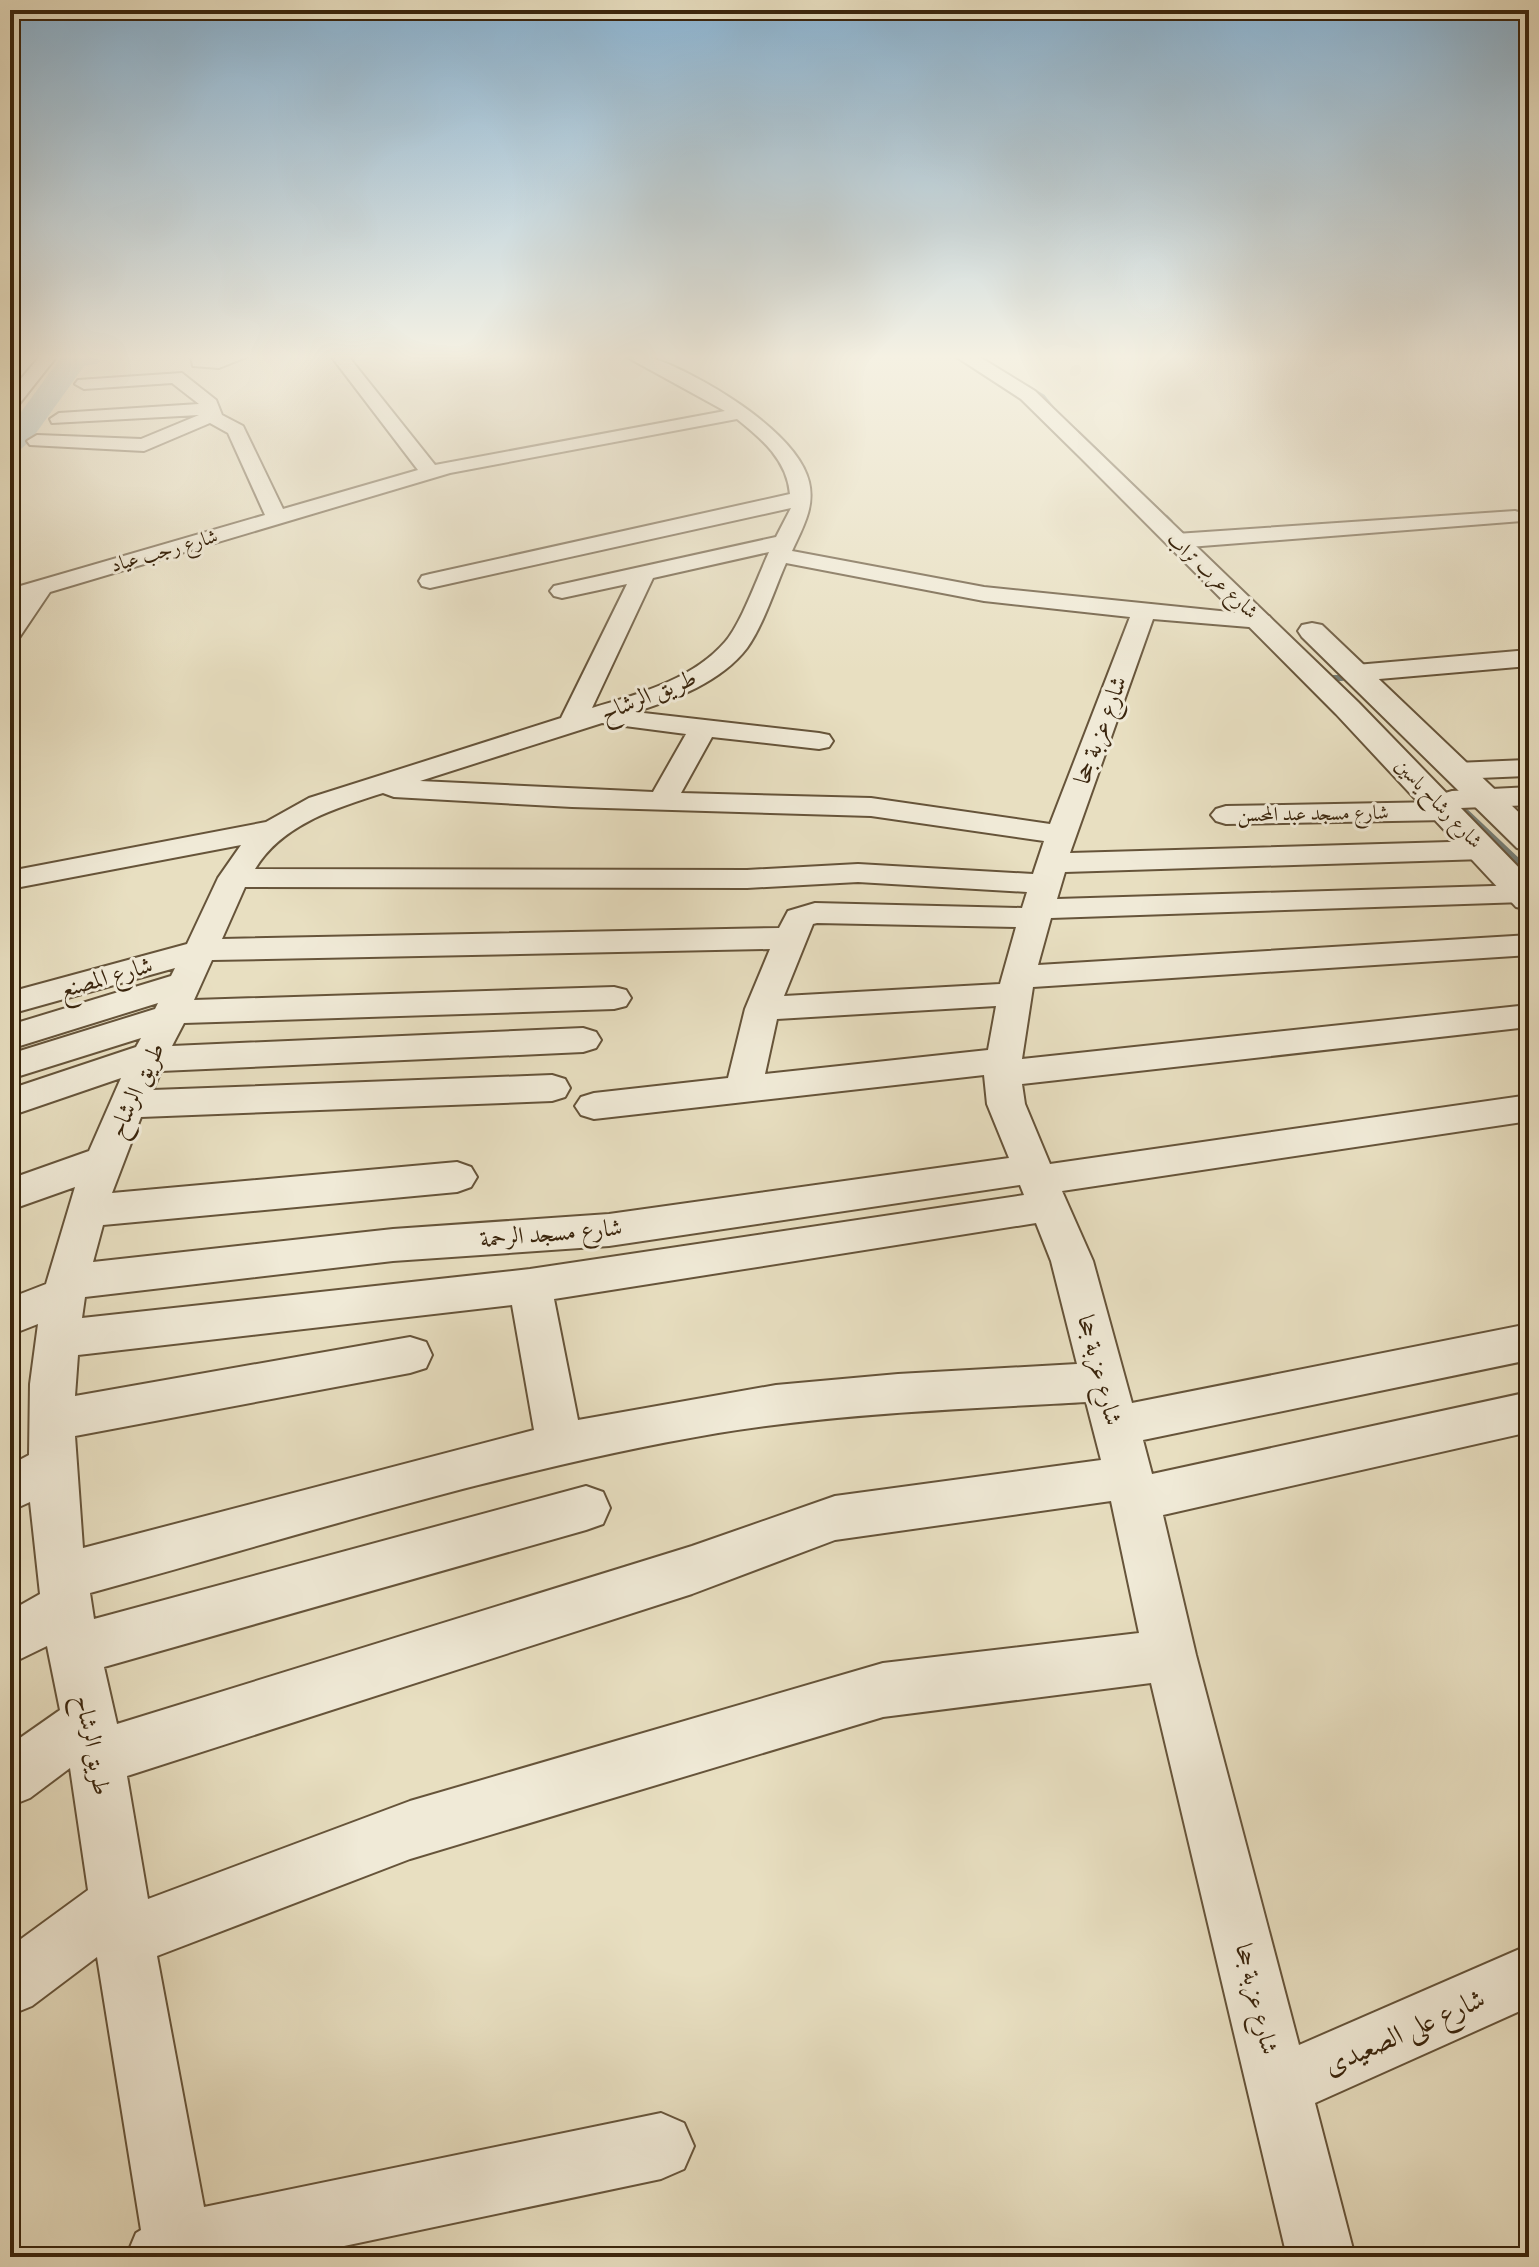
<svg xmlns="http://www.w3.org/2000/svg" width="1539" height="2267" viewBox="0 0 1539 2267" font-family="'IM FELL French Canon',Amiri,serif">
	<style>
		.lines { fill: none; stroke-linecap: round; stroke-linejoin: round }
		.stream-far2 { stroke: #757e77; stroke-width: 5 }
		.stream-far1 { stroke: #757e77; stroke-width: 6 }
		.stream { stroke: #757e77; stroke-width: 8 }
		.canal { fill: #9db9be; fill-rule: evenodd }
		.river { fill: #9db9be; fill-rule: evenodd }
		.minor-casing { stroke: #66543a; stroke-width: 4 }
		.tertiary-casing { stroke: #66543a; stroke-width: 4 }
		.minor { fill: #f0ead7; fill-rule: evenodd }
		.tertiary { fill: #f0ead7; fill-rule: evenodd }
		.labels { text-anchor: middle; stroke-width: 6; stroke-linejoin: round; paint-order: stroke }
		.far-street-label { font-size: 20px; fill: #3a250d; stroke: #f0ead7 }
		.street-label { font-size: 24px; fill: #3a250d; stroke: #f0ead7 }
		.near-street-label { font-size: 28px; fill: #3a250d; stroke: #f0ead7 }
	</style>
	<rect width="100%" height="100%" fill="#e8dfc1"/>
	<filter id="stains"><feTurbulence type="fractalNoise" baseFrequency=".0025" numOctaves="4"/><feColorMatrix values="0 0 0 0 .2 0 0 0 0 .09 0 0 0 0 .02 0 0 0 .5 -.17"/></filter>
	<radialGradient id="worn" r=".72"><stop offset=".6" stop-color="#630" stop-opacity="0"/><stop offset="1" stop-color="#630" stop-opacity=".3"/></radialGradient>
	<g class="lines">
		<path class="stream-far2" d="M 1028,388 L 1043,397 L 1055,412
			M 1078,433 L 1168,520"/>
		<path class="stream-far1" d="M 1166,518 L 1170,522
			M 1329,678 L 1342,678"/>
		<path class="stream" d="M 1455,803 L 1529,873"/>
		<path class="canal" d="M 92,356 L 100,361 L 97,364 L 74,367 L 66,362 L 74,357 Z"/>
		<path class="river" d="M 62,356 L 88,356 L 87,362 L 31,440 L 21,449 L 10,452 L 10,427 Z"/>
		<g class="minor-casing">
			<path id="minor" d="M 40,356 L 57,356 L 16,408 L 10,409 L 10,392 Z
				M 191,356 L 249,356 L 219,368 L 193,366 Z
				M 331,356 L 348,356 L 435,465 L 725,411 L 625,356 C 632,356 642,355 649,357 C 697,372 797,431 809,482 C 815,507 803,527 792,551 L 984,587 L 1269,616 L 1273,621 L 1269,626 L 1261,628 L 1153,619 L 1070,853 L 1484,841 L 1495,844 L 1499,850 L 1495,856 L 1484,859 L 1065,872 L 1057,899 L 1529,885 L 1529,901 L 1524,902 L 1051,918 L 1038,965 L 1529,935 L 1529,955 L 1033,987 L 1022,1059 L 1529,1005 L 1529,1027 L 1022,1084 L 1025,1104 L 1050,1164 L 1529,1095 L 1529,1121 L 1062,1191 L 1093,1261 L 1132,1403 L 1529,1324 L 1529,1360 L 1143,1440 L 1152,1474 L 1529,1392 L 1529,1432 L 1163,1515 L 1196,1655 L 1299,2045 L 1529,1945 L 1529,2007 L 1315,2103 L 1355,2257 L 1287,2257 L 1151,1683 L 883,1717 L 410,1859 L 157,1956 L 204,2207 L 661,2113 L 684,2123 L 694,2146 L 684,2169 L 661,2179 L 292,2257 L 126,2257 L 136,2233 L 141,2230 L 97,1957 L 32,2006 L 10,2015 L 10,1947 L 88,1890 L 70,1768 L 30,1798 L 10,1806 L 10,1745 L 60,1710 L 47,1646 L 10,1664 L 10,1611 L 40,1594 L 30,1502 L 10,1511 L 10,1465 L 29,1455 L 30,1384 L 38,1324 L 10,1335 L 10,1298 L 46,1284 L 75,1187 L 10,1210 L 10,1179 L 89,1151 L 121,1078 L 10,1116 L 10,1089 L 136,1047 L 141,1038 L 10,1079 L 10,1054 L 155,1009 L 158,1003 L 10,1049 L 10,1025 L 171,976 L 175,968 L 10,1014 L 10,992 L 187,944 L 218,878 L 241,845 L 10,889 L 10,871 L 266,822 L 309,798 L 561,718 L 627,584 L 562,598 L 554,596 L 550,591 L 554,586 L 776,537 L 791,508 L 430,588 L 422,586 L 419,581 L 422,576 L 430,574 L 790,494 C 787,460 762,439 737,419 L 450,473 L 50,592 L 19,638 L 10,640 L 10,615 L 21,600 L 10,603 L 10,589 L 265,515 L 228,433 L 210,423 L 144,451 L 30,445 L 27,441 L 37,435 L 141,439 L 199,415 L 52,423 L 50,419 L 59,413 L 199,404 L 172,383 L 84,389 L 75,384 L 78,380 L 182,373 L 216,400 L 222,415 L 243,426 L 283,509 L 418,470 ZM 769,552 C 758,576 741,624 725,642 C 692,680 638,694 592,708 L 653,578 ZM 786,563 L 984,601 L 1130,617 L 1050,824 L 871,798 L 681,793 L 712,737 L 819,749 L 829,747 L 833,741 L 829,735 L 819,733 L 635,712 C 675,699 721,682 747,648 C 763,626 775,588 786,563 ZM 602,723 L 686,734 L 653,792 L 420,781 ZM 383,793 L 394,797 L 572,807 L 871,816 L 1044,841 L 1033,874 L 858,864 L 747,870 L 255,869 C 282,824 336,808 383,793 ZM 858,882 L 1027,892 L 1022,908 L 815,903 L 788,911 L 779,928 L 222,939 L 245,887 L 747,888 ZM 817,923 L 1016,927 L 1000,984 L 784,996 L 813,924 ZM 770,949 L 745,1009 L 728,1078 L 594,1093 L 581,1097 L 575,1106 L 581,1115 L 594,1119 L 984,1075 L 987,1104 L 1009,1158 L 609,1214 L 393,1229 L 93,1262 L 103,1225 L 457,1192 L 471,1187 L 477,1177 L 471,1167 L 457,1162 L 112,1193 L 141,1117 L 552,1101 L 565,1097 L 570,1088 L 565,1079 L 552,1075 L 153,1090 L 161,1071 L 583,1052 L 596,1048 L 601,1040 L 596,1032 L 583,1028 L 172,1046 L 184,1023 L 614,1009 L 626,1006 L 631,998 L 626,990 L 614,987 L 194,1000 L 212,960 ZM 996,1006 L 988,1050 L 765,1074 L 777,1019 ZM 1020,1185 L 1024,1195 L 530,1269 L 82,1318 L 85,1297 L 393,1261 L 609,1246 ZM 1036,1223 L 1051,1261 L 1077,1364 L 898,1374 L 776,1385 L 578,1420 L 554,1299 ZM 512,1305 L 534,1430 L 83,1548 L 75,1436 L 410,1373 L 426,1368 L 432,1355 L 426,1342 L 410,1337 L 75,1396 L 78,1355 ZM 1086,1402 L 1101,1460 L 835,1496 L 692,1546 L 117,1724 L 104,1667 L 586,1530 L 603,1524 L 610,1508 L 603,1492 L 586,1486 L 94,1619 L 90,1593 C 298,1536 506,1469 718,1433 C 840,1413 964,1409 1086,1402 ZM 1111,1501 L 1139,1633 L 883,1663 L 410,1801 L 148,1899 L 127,1776 L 692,1594 L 835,1540 Z
				M 1515,511 L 1522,513 L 1526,517 L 1522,521 L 1176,548 L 1165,541 L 1176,534 Z
				M 1529,650 L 1529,666 L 1356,681 L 1347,678 L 1343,673 L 1347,668 L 1356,665 Z
				M 1529,760 L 1529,776 L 1456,779 L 1446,777 L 1442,771 L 1446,765 L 1456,763 Z
				M 1529,787 L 1529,805 L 1460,808 L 1462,811 L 1457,817 L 1447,820 L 1226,824 L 1216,821 L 1211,815 L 1216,809 L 1226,806 L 1439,802 L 1442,794 L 1452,791 Z"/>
		</g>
		<g class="tertiary-casing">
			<path id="tertiary" d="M 955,356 L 978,356 L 1035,391 L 1358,702 L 1529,878 L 1529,910 L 1516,907 L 1336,714 L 1082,459 L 1021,399 Z
				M 1312,623 L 1322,625 L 1529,822 L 1529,851 L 1517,848 L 1302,637 L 1298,631 L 1302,625 Z"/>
		</g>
		<use href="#minor" class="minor"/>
		<use href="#tertiary" class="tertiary"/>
	</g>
	<linearGradient id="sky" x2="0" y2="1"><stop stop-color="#8ab6d7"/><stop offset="0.53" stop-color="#f5f1e3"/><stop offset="1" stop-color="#f5f1e3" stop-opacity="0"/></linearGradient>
	<rect width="1539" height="673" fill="url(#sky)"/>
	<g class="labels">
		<g class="far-street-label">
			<text transform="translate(164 550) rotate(-16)" y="7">شارع رجب عياد</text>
			<text transform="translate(1213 575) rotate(43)" y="7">شارع عرب تراب</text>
			<text transform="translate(1439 803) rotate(46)" y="7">شارع رشاح ياسين</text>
			<text transform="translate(1313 813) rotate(-1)" y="7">شارع مسجد عبد المحسن</text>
		</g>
		<g class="street-label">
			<text transform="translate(648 695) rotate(-22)" y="8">طريق الرشاح</text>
			<text transform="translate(1100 730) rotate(-70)" y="8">شارع عزبة جحا</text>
			<text transform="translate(106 977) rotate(-16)" y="8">شارع المصنع</text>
			<text transform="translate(136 1090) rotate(-65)" y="8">طريق الرشاح</text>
			<text transform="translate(551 1233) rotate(-5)" y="8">شارع مسجد الرحمة</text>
			<text transform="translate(1100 1370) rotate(75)" y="8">شارع عزبة جحا</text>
			<text transform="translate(93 1745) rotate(79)" y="8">طريق الرشاح</text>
			<text transform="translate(1257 1999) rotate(76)" y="8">شارع عزبة جحا</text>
		</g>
		<g class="near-street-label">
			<text transform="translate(1404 2031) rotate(-24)" y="10">شارع على الصعيدى</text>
		</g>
	</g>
	<rect width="1539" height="2267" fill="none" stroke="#e8dfc1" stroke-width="40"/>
	<rect x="12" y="12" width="1515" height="2243" fill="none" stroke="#3a250d" stroke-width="4"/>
	<rect x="20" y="20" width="1499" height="2227" fill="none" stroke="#3a250d" stroke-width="2"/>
	<rect width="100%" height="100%" filter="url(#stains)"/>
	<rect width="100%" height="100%" fill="url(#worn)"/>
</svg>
